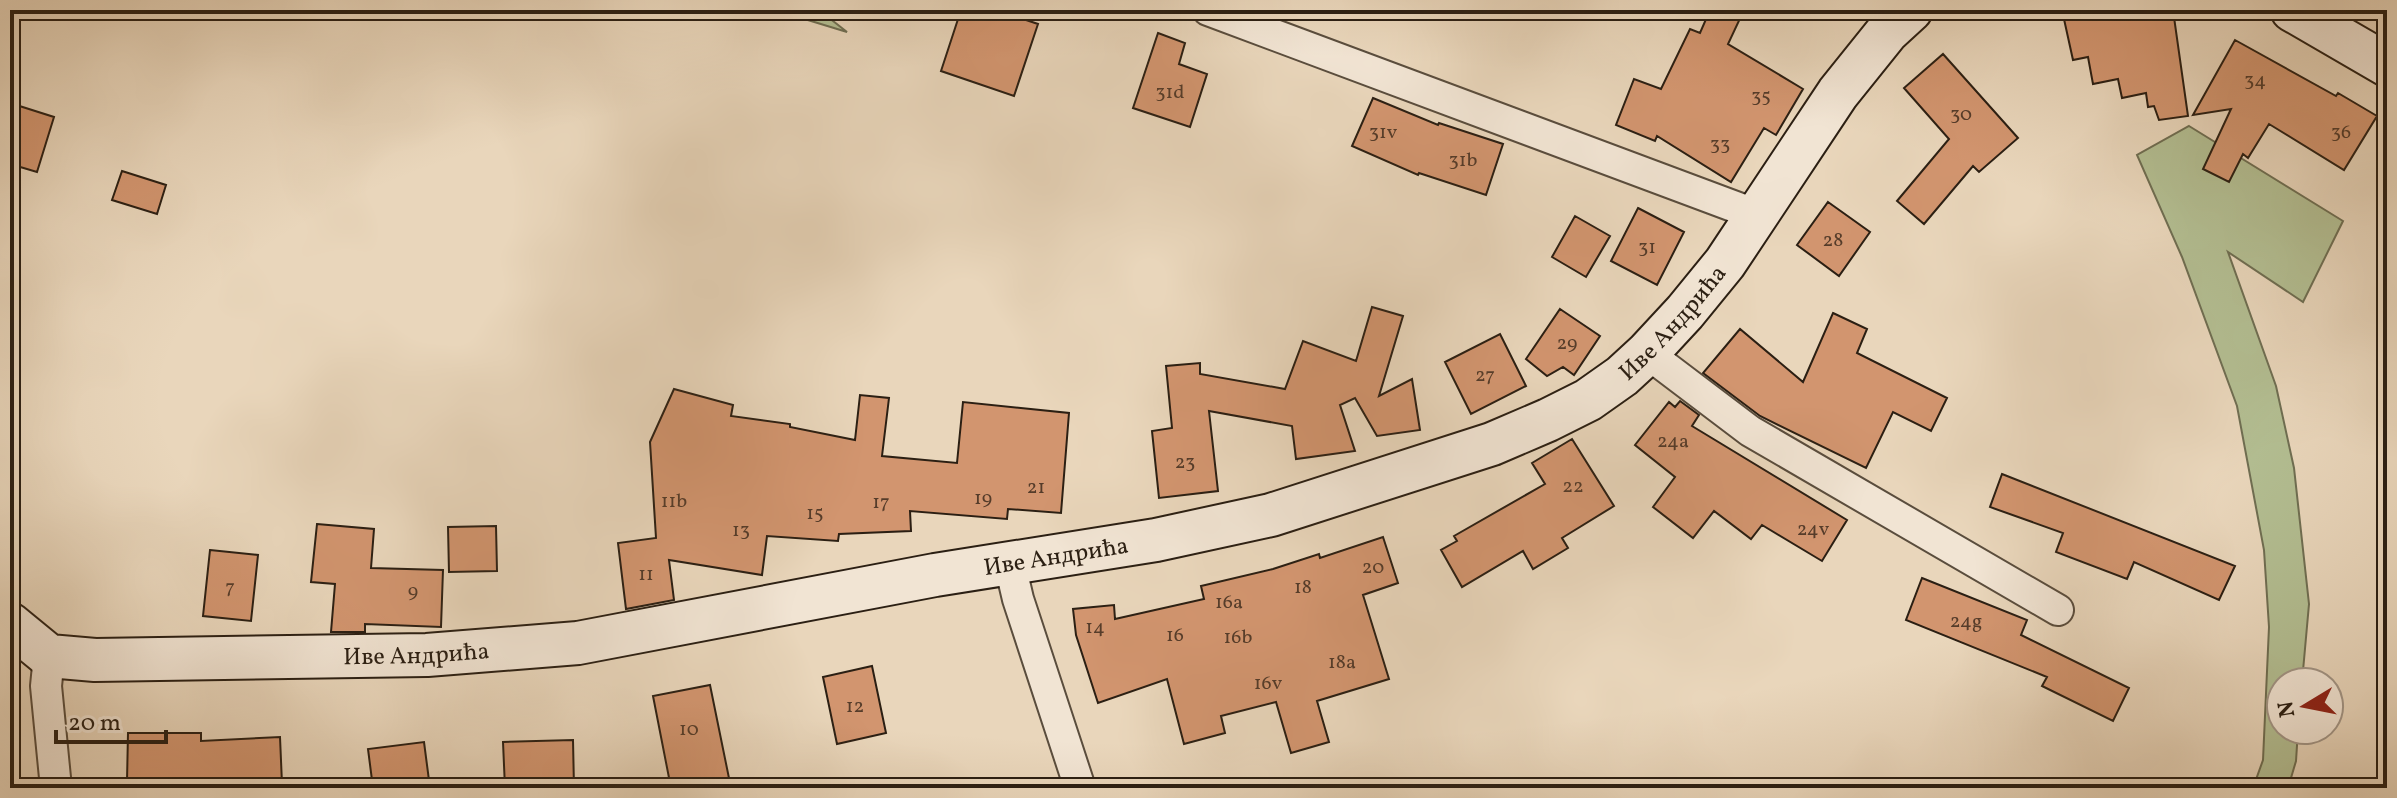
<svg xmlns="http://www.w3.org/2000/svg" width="2397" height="798" viewBox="0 0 2397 798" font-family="Vollkorn,serif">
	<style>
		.green { fill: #b3be92; stroke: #6f6e52; stroke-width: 2 }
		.building { fill: #d2956f; stroke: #2b1f13; stroke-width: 2 }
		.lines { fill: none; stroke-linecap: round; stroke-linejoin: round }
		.street-casing { stroke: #5a4d3d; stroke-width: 34 }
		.secondary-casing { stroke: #2b1f13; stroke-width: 46 }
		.street { stroke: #f1e4d3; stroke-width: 30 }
		.secondary { stroke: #f1e4d3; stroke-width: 42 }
		.labels { text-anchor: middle; stroke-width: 6; stroke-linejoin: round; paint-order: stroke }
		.number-label { font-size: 20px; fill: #553c2a }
		.street-label { font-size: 24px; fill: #2b1f13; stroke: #f1e4d3 }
	</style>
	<rect width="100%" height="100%" fill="#e9d6bb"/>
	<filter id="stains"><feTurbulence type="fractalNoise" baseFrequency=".0025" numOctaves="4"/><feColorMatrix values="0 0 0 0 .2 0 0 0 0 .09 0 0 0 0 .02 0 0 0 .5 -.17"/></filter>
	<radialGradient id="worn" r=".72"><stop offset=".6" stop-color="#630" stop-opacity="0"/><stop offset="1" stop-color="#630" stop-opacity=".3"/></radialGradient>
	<path class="green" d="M 775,10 L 819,10 L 847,32 Z
		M 2189,126 L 2343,221 L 2303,302 L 2228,252 L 2276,386 L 2294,468 L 2309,604 L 2302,682 L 2281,682 L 2281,730 L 2298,730 L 2296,761 L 2288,788 L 2253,788 L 2263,760 L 2269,627 L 2264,550 L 2237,406 L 2182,257 L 2137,155 Z"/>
	<path class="building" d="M 961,10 L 1020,10 L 1017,17 L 1038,24 L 1014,96 L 941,71 Z
		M 1710,10 L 1744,10 L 1728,44 L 1803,89 L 1776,135 L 1764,128 L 1731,182 L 1657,136 L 1655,141 L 1616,125 L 1634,79 L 1661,89 L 1690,29 L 1700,33 Z
		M 2062,10 L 2173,10 L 2188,116 L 2159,120 L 2154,106 L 2148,107 L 2146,93 L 2122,98 L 2118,79 L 2093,84 L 2088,57 L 2073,60 Z
		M 1158,33 L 1185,43 L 1179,64 L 1207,74 L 1190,127 L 1133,108 Z
		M 2235,40 L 2336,96 L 2338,93 L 2377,116 L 2344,170 L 2269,124 L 2248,158 L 2243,154 L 2229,182 L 2203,169 L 2231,109 L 2193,115 Z
		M 1943,54 L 2018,138 L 1979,172 L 1973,166 L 1924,224 L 1897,201 L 1949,139 L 1904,88 Z
		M 1373,98 L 1438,125 L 1439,123 L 1503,144 L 1486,195 L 1419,173 L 1418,175 L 1352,146 Z
		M 10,103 L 54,117 L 37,172 L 10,164 Z
		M 122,171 L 166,185 L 157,214 L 112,200 Z
		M 1828,202 L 1870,232 L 1839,276 L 1797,245 Z
		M 1638,208 L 1684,232 L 1657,285 L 1611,261 Z
		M 1575,216 L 1610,236 L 1586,277 L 1552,257 Z
		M 1372,307 L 1403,316 L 1379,396 L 1412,379 L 1420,430 L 1377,436 L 1355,398 L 1340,405 L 1355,451 L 1296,459 L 1292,426 L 1209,411 L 1218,491 L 1159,498 L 1152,431 L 1172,428 L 1166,366 L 1200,363 L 1200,374 L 1285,389 L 1303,341 L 1356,361 Z
		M 1560,309 L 1600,336 L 1574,375 L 1563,367 L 1547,376 L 1526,359 Z
		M 1833,313 L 1867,329 L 1857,353 L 1947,398 L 1931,431 L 1893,412 L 1866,468 L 1760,416 L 1703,373 L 1740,329 L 1803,382 Z
		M 1500,334 L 1526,386 L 1471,414 L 1445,362 Z
		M 674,389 L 733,405 L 731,416 L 790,424 L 790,427 L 855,440 L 860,395 L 889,398 L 882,456 L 957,463 L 963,402 L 1069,413 L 1061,513 L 1008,509 L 1007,519 L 910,511 L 911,531 L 839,534 L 838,541 L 767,536 L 762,575 L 669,560 L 674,600 L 626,609 L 618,543 L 656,538 L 650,442 Z
		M 1680,401 L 1699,415 L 1692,426 L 1847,520 L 1822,561 L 1762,525 L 1751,539 L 1714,511 L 1693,538 L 1653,507 L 1675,477 L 1635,445 L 1669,402 L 1675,407 Z
		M 1572,439 L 1614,506 L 1562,538 L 1568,548 L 1533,569 L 1523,551 L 1462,587 L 1441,550 L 1457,541 L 1454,536 L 1545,484 L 1532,463 Z
		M 2002,474 L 2235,566 L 2219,600 L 2134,562 L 2127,579 L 2056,552 L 2063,533 L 1990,507 Z
		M 317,524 L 374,529 L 371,568 L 443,570 L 441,627 L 365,624 L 365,632 L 331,632 L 335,584 L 311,582 Z
		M 496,526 L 497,571 L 449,572 L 448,527 Z
		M 1383,537 L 1398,583 L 1363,595 L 1389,679 L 1317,701 L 1329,742 L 1291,753 L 1276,702 L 1221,716 L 1225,733 L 1184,744 L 1167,679 L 1098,703 L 1076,635 L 1073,609 L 1114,605 L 1115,619 L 1204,599 L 1201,586 L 1273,569 L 1319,554 L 1320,558 Z
		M 210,550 L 258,555 L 251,621 L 203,616 Z
		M 1922,578 L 2027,620 L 2021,635 L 2129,688 L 2113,721 L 2042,686 L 2047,677 L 1906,620 Z
		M 872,666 L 886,733 L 837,744 L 823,677 Z
		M 710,685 L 731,788 L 671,788 L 653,696 Z
		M 128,733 L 201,733 L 201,741 L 280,737 L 282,784 L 226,786 L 226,782 L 127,781 Z
		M 573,740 L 574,788 L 505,788 L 503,742 Z
		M 424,742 L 430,788 L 373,788 L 368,749 Z"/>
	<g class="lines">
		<g class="street-casing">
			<path id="street" d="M 1208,10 L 1757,215
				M 1647,353 L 1750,431 L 2058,610
				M 1015,561 L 1014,582 L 1018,599 L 1080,788
				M 49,656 L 46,686 L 56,788"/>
		</g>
		<g class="secondary-casing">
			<g id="secondary">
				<path d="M 2292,10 L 2387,65"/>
				<path id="s1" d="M 10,624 L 49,656 L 95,660 L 427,655 L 578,643 L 935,575 L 1156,540 L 1271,515 L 1492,444 L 1548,420 L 1588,400 L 1622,376 L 1647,353 L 1685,312 L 1725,263 L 1838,93 L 1887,32 L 1911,10"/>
			</g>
		</g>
		<use href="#street" class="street"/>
		<use href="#secondary" class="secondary"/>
	</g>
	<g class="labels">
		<g class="number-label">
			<text x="2255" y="86">34</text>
			<text x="1170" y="98">31d</text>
			<text x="1761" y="102">35</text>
			<text x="1961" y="120">30</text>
			<text x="1383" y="138">31v</text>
			<text x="2341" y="138">36</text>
			<text x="1720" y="150">33</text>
			<text x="1463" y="166">31b</text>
			<text x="1833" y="246">28</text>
			<text x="1647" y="253">31</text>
			<text x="1567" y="349">29</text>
			<text x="1485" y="381">27</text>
			<text x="1673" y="447">24a</text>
			<text x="1185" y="468">23</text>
			<text x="1573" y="492">22</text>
			<text x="1036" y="493">21</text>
			<text x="983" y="504">19</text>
			<text x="674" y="507">11b</text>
			<text x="881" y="508">17</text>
			<text x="815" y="519">15</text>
			<text x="1813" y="535">24v</text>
			<text x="741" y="536">13</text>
			<text x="1373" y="573">20</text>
			<text x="646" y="580">11</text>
			<text x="230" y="593">7</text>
			<text x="1303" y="593">18</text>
			<text x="413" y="597">9</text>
			<text x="1229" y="608">16a</text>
			<text x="1966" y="627">24g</text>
			<text x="1095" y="633">14</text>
			<text x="1175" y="641">16</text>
			<text x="1238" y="643">16b</text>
			<text x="1342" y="668">18a</text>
			<text x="1268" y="689">16v</text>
			<text x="855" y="712">12</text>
			<text x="689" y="735">10</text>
		</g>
		<g class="street-label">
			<text dy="8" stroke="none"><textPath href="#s1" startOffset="1738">Иве Андрића</textPath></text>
			<text dy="8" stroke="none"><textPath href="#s1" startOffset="1066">Иве Андрића</textPath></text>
			<text dy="8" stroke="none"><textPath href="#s1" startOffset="418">Иве Андрића</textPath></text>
		</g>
	</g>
	<rect width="2397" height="798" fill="none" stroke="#e9d6bb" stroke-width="40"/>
	<rect x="12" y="12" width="2373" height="774" fill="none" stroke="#2b1f13" stroke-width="4"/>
	<rect x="20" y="20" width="2357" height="758" fill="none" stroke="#2b1f13" stroke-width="2"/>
	<g transform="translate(2305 706) rotate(260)"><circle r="38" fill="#f1e4d3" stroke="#a29586" stroke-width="2"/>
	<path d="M0-6L14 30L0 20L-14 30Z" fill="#8f2418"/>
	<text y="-12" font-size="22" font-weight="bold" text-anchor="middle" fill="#2b1f13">N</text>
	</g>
	<path d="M56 730v12h110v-12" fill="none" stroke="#2b1f13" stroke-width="4"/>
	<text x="68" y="730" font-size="24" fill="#2b1f13" stroke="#f1e4d3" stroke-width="6" paint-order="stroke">20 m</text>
	<rect width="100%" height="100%" filter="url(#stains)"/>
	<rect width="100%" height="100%" fill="url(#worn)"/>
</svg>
